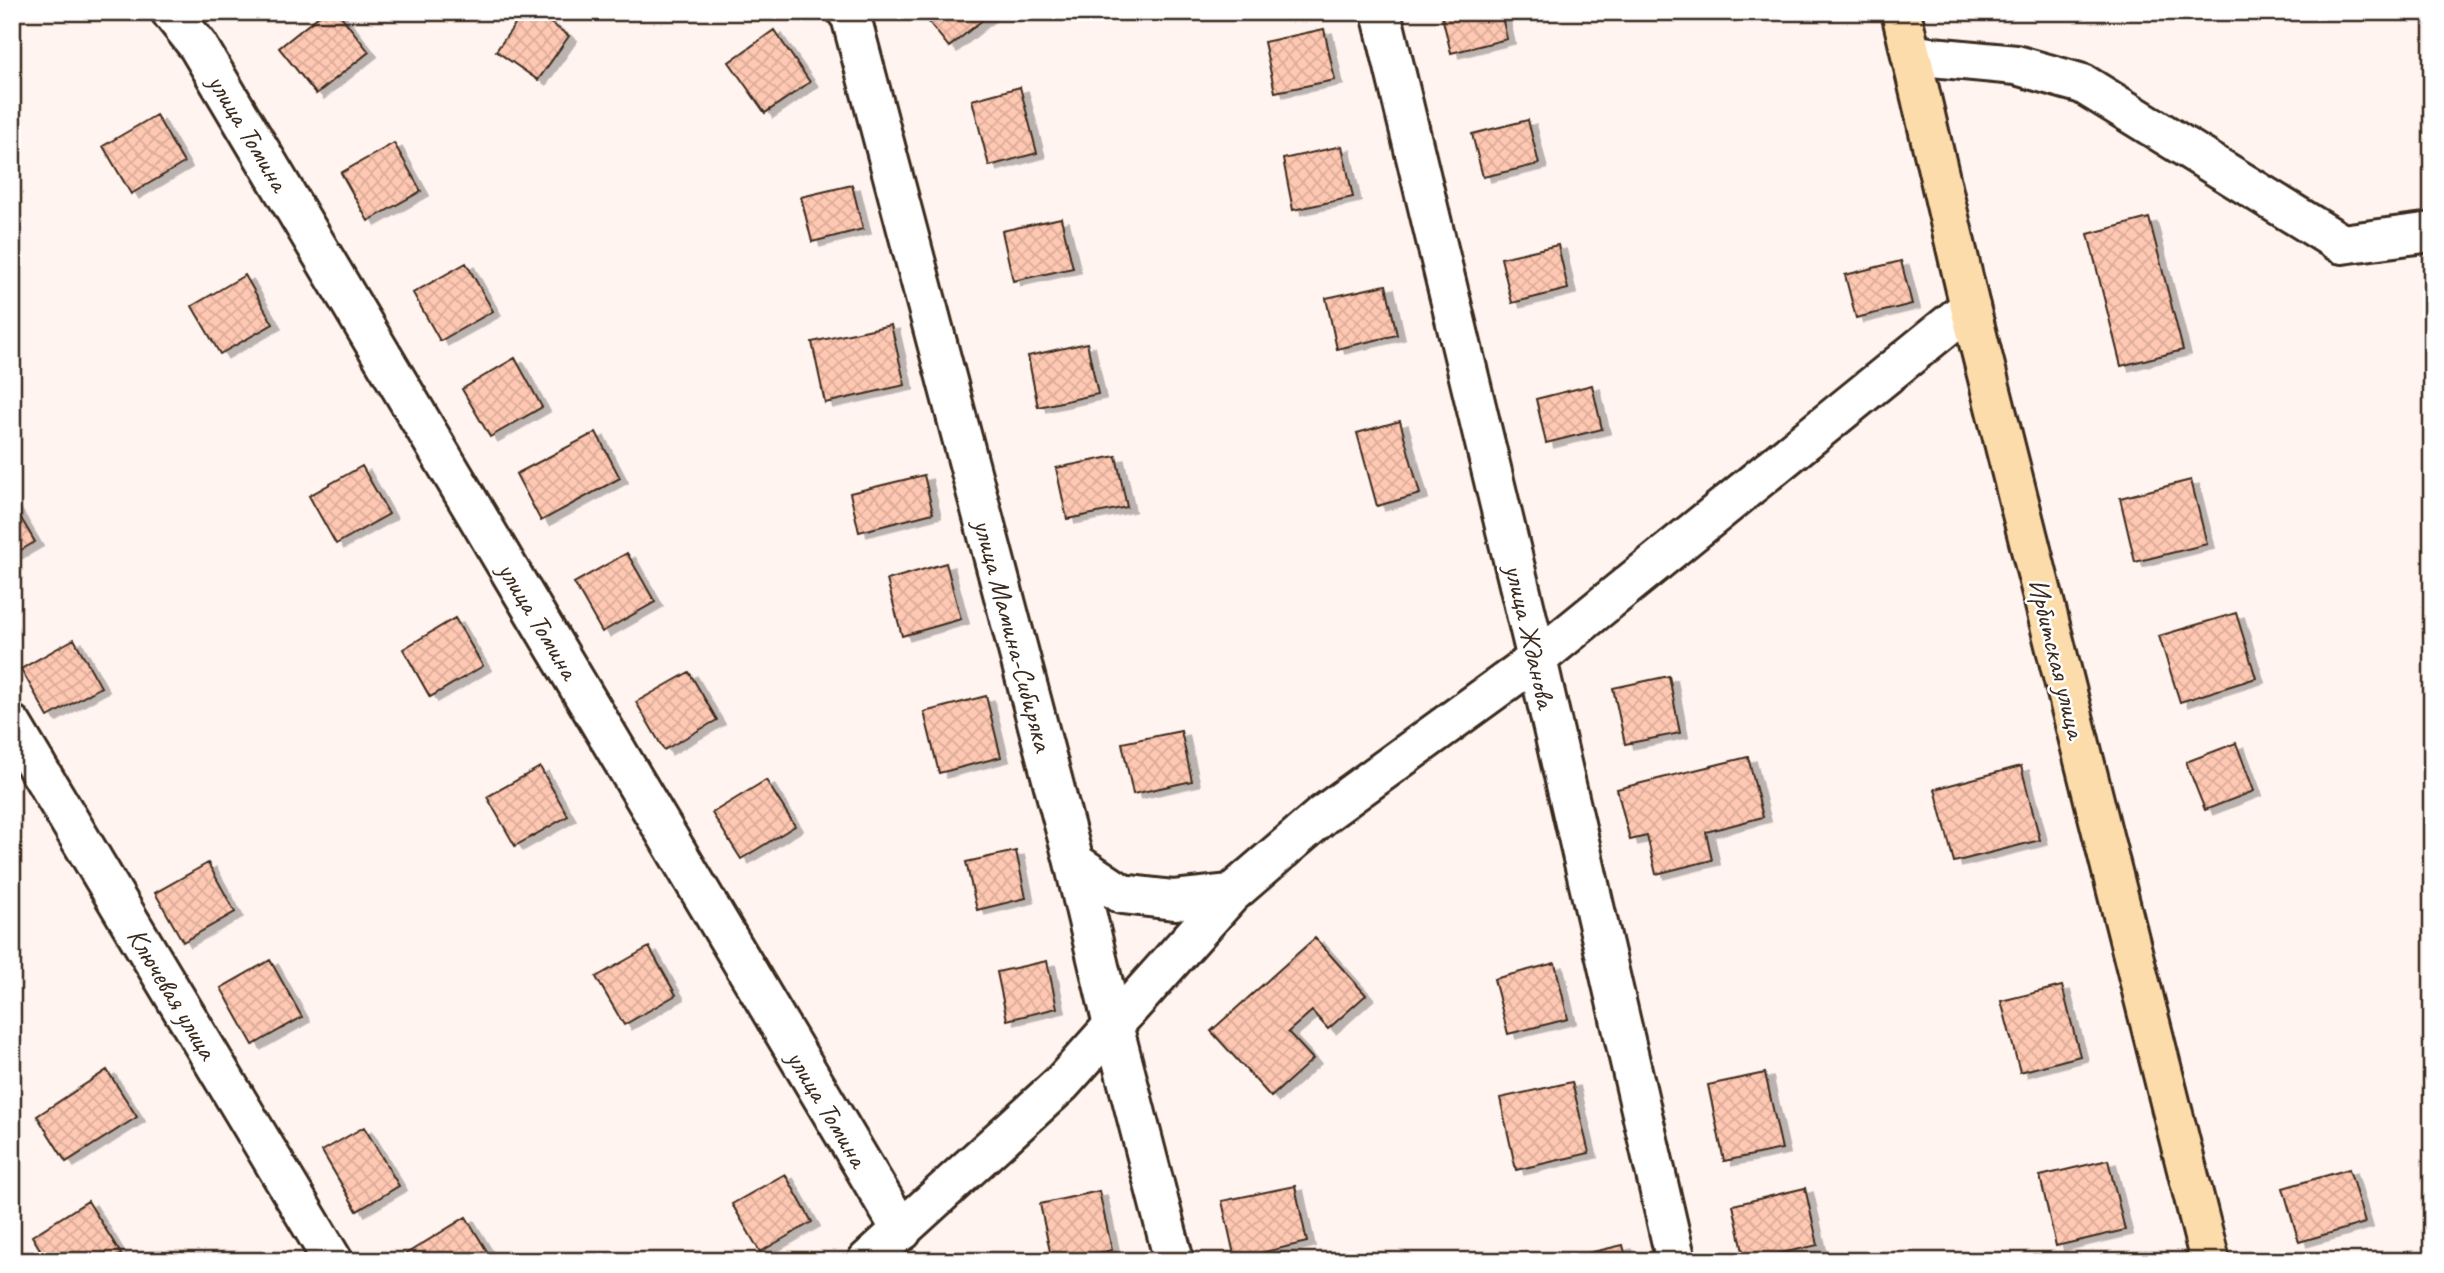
<svg xmlns="http://www.w3.org/2000/svg" width="2444" height="1273" viewBox="0 0 2444 1273" font-family="Caveat,sans-serif">
	<style>
		.building { fill: url(#building-cross-hatch); stroke: #3b2a1e; stroke-width: 2; filter: url(#shadow) }
		.lines { fill: none; stroke-linecap: round; stroke-linejoin: round }
		.minor-casing { stroke: #3b2a1e; stroke-width: 44 }
		.major-casing { stroke: #3b2a1e; stroke-width: 44 }
		.minor { stroke: #fff; stroke-width: 38 }
		.major { stroke: #fddcac; stroke-width: 38 }
		.labels { text-anchor: middle; stroke-width: 5; stroke-linejoin: round; paint-order: stroke }
		.street-label { font-size: 28px; fill: #3b2a1e; stroke: #fff }
	</style>
	<defs>
		<pattern id="building-cross-hatch" width="8" height="8" patternUnits="userSpaceOnUse" patternTransform="scale(1.75)"><rect width="8" height="8" fill="#ffc8b2"/><path d="M0 0l8 8M0 8l8-8" fill="none" stroke="#dbac99"/></pattern>
		<filter id="shadow"><feDropShadow dx="8" dy="4.5" stdDeviation="0" flood-color="#0004"/></filter>
	</defs>
	<rect width="100%" height="100%" fill="#fff4f0"/>
	<filter id="ink" filterUnits="userSpaceOnUse"><feTurbulence type="fractalNoise" baseFrequency=".0143" numOctaves="2"/><feDisplacementMap in="SourceGraphic" scale="14" xChannelSelector="R" yChannelSelector="G"/><feConvolveMatrix kernelMatrix="1 2 1 2 8 2 1 2 1" color-interpolation-filters="sRGB"/></filter>
	<g filter="url(#ink)">
		<path class="building" d="M 324,12 L 338,12 L 369,52 L 316,94 L 279,48 Z
			M 524,12 L 535,12 L 569,36 L 538,80 L 496,51 Z
			M 921,12 L 988,12 L 990,14 L 949,47 Z
			M 1441,12 L 1501,12 L 1507,39 L 1451,53 Z
			M 1324,29 L 1335,80 L 1275,92 L 1264,42 Z
			M 774,30 L 810,82 L 765,113 L 729,62 Z
			M 1020,87 L 1037,153 L 989,166 L 972,100 Z
			M 156,115 L 184,163 L 131,194 L 103,146 Z
			M 1528,120 L 1539,164 L 1483,177 L 1472,134 Z
			M 394,143 L 421,191 L 368,221 L 341,173 Z
			M 1342,146 L 1353,197 L 1293,210 L 1283,159 Z
			M 852,185 L 863,229 L 812,242 L 801,197 Z
			M 1061,218 L 1073,268 L 1013,281 L 1002,231 Z
			M 2149,218 L 2183,350 L 2121,366 L 2088,234 Z
			M 1558,245 L 1568,289 L 1512,303 L 1501,258 Z
			M 1901,261 L 1912,304 L 1856,318 L 1845,275 Z
			M 466,263 L 493,311 L 440,341 L 413,293 Z
			M 245,275 L 273,324 L 220,354 L 192,306 Z
			M 1386,285 L 1397,335 L 1337,349 L 1326,298 Z
			M 891,325 L 905,385 L 825,403 L 812,342 Z
			M 1087,343 L 1098,394 L 1038,407 L 1028,356 Z
			M 515,358 L 542,407 L 490,437 L 462,389 Z
			M 1592,385 L 1602,429 L 1546,443 L 1536,399 Z
			M 1400,421 L 1420,494 L 1377,506 L 1357,433 Z
			M 596,432 L 620,478 L 541,521 L 516,474 Z
			M 1116,456 L 1127,507 L 1067,519 L 1056,468 Z
			M 362,466 L 389,514 L 336,544 L 309,496 Z
			M 924,475 L 933,513 L 859,532 L 850,493 Z
			M 2191,480 L 2207,544 L 2135,562 L 2120,498 Z
			M 12,503 L 35,542 L 12,555 Z
			M 627,553 L 655,602 L 602,632 L 574,583 Z
			M 946,563 L 961,619 L 902,636 L 887,580 Z
			M 2236,613 L 2256,678 L 2180,702 L 2159,636 Z
			M 455,618 L 483,666 L 430,697 L 403,649 Z
			M 74,639 L 101,687 L 48,717 L 21,669 Z
			M 689,672 L 717,720 L 664,750 L 636,702 Z
			M 1669,676 L 1680,733 L 1625,744 L 1613,688 Z
			M 986,696 L 1001,757 L 939,773 L 924,712 Z
			M 1181,731 L 1192,781 L 1133,794 L 1122,743 Z
			M 2236,743 L 2254,791 L 2205,810 L 2186,762 Z
			M 1748,757 L 1763,817 L 1706,832 L 1712,860 L 1656,874 L 1647,836 L 1630,840 L 1617,789 Z
			M 2021,766 L 2040,840 L 1954,862 L 1935,789 Z
			M 540,767 L 568,816 L 515,846 L 487,797 Z
			M 766,780 L 795,826 L 741,859 L 712,813 Z
			M 1016,851 L 1026,898 L 977,910 L 966,862 Z
			M 208,863 L 235,912 L 183,942 L 155,893 Z
			M 1315,938 L 1366,995 L 1328,1029 L 1312,1011 L 1288,1032 L 1313,1059 L 1271,1097 L 1211,1031 Z
			M 649,947 L 676,995 L 624,1025 L 596,977 Z
			M 270,960 L 302,1017 L 253,1045 L 221,988 Z
			M 1047,961 L 1057,1008 L 1007,1020 L 997,972 Z
			M 1555,963 L 1568,1019 L 1508,1034 L 1494,979 Z
			M 2062,986 L 2080,1056 L 2020,1072 L 2001,1001 Z
			M 107,1070 L 137,1117 L 66,1162 L 37,1116 Z
			M 1765,1073 L 1782,1149 L 1724,1161 L 1708,1085 Z
			M 1572,1082 L 1589,1153 L 1516,1170 L 1500,1098 Z
			M 364,1127 L 399,1186 L 357,1211 L 322,1151 Z
			M 2108,1160 L 2125,1230 L 2056,1246 L 2040,1176 Z
			M 2349,1169 L 2365,1223 L 2299,1242 L 2283,1188 Z
			M 785,1174 L 812,1222 L 760,1252 L 732,1204 Z
			M 1295,1186 L 1307,1242 L 1235,1259 L 1222,1201 Z
			M 1805,1188 L 1818,1245 L 1745,1261 L 1733,1205 Z
			M 1099,1191 L 1112,1250 L 1064,1261 L 1052,1261 L 1040,1204 Z
			M 88,1201 L 121,1254 L 111,1261 L 47,1261 L 32,1236 Z
			M 466,1217 L 493,1261 L 396,1261 L 396,1260 Z
			M 1623,1245 L 1627,1261 L 1554,1261 Z"/>
		<g class="lines">
			<g class="minor-casing">
				<path id="minor" d="M 171,12 L 198,46 L 902,1231
					M 847,12 L 851,17 L 1074,862 L 1113,1025 L 1174,1261
					M 1381,12 L 1537,659 L 1676,1261
					M 1911,55 L 2016,65 L 2083,84 L 2342,244 L 2432,232
					M 12,725 L 333,1261
					M 1074,862 L 1122,894 L 1174,900 L 1231,894
					M 867,1261 L 1061,1084 L 1231,894 L 1324,814 L 1537,659 L 1970,307"/>
			</g>
			<g class="major-casing">
				<path id="major" d="M 1901,12 L 1970,307 L 2210,1261"/>
			</g>
			<use href="#minor" class="minor"/>
			<use href="#major" class="major"/>
		</g>
	</g>
	<g class="labels">
		<g class="street-label">
			<text transform="translate(249 132) rotate(59)" y="10">улица Томина</text>
			<text transform="translate(539 620) rotate(59)" y="10">улица Томина</text>
			<text transform="translate(1014 635) rotate(75)" y="10">улица Мамина-Сибиряка</text>
			<text transform="translate(1531 636) rotate(77)" y="10">улица Жданова</text>
			<text transform="translate(2058 658) rotate(76)" y="10">Ирбитская улица</text>
			<text transform="translate(173 993) rotate(59)" y="10">Ключевая улица</text>
			<text transform="translate(828 1108) rotate(59)" y="10">улица Томина</text>
		</g>
	</g>
	<rect width="2444" height="1273" fill="none" stroke="#fff" stroke-width="42"/>
	<rect x="21" y="21" width="2402" height="1231" fill="none" stroke="#3b2a1e" stroke-width="2.5" filter="url(#ink)"/>
</svg>
